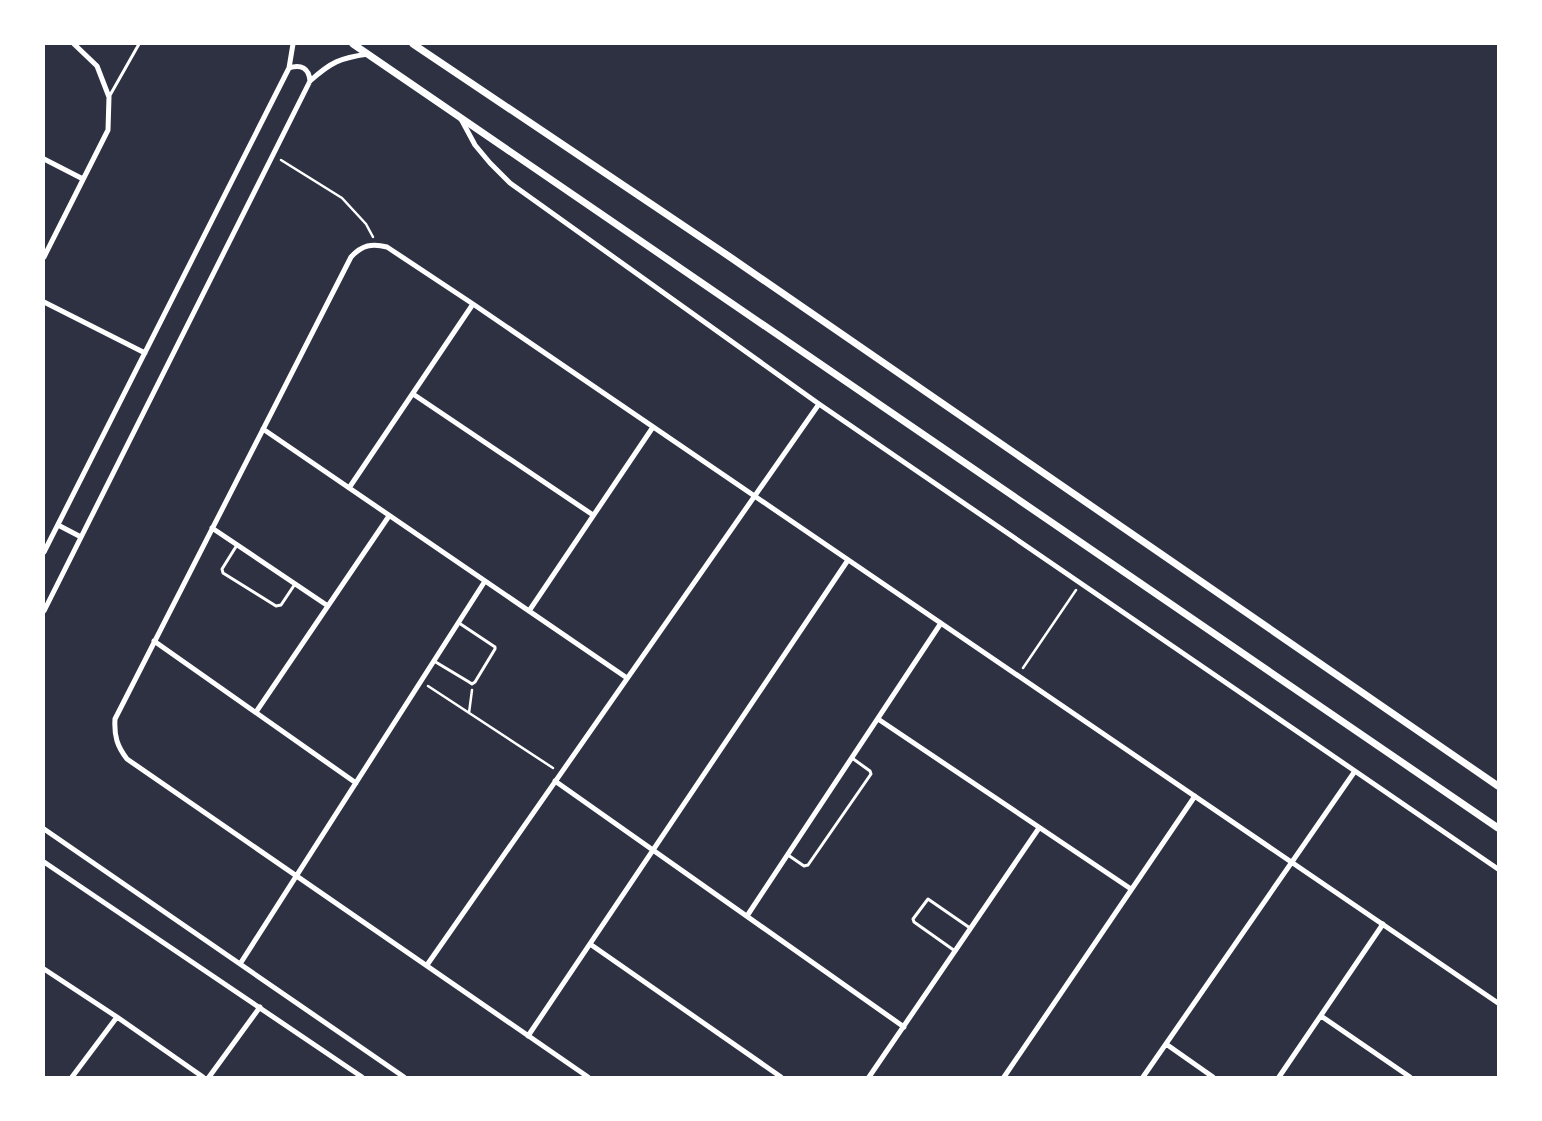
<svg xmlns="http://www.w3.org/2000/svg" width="1542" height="1121" viewBox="0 0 1542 1121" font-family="Merriweather,serif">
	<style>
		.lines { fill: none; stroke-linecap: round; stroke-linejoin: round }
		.path { stroke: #fff; stroke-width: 2.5 }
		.service { stroke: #fff; stroke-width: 3 }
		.minor { stroke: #fff; stroke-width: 5 }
		.tertiary { stroke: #fff; stroke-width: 7 }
	</style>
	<rect width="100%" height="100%" fill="#2d3142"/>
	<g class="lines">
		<path class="path" d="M 281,160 L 342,198 L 366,224 L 373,237
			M 1023,668 L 1076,590
			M 428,686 L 553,768
			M 469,713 L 472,690"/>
		<path class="service" d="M 109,97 L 139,44
			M 237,545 L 222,569 L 223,573 L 276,606 L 281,605 L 295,584
			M 434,661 L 469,682 L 472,684 L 475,682 L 495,649 L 495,647 L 459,623
			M 788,855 L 804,866 L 808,865 L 871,774 L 870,771 L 852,758
			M 955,951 L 914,922 L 913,919 L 928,899 L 970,928"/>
		<path class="minor" d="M 289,68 C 301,64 309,68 310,81
			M 461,119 L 475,145 L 490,163 L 510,183 L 819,404 L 1498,869
			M 44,159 L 83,179
			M 44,257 L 108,130 L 109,97 L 97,66 L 74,44
			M 44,302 L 145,353
			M 413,394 L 593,515
			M 263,429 L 627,678
			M 349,488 L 473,304
			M 58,525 L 81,537
			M 212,528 L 328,606
			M 44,552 L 289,68 L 293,44
			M 44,611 L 310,81 C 331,62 340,58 368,54
			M 529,611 L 653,427
			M 154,641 L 356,783
			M 256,712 L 389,516
			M 878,719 L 1131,889
			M 555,781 L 904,1027
			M 44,829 L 404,1077
			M 44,862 L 362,1077
			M 747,916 L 941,623
			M 590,944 L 781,1077
			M 240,964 L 485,581
			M 427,965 L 819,404
			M 44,969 L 117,1017 L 203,1077
			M 1321,1016 L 1410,1077
			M 528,1036 L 848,560
			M 1166,1044 L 1213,1077
			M 72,1077 L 117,1017
			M 209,1077 L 260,1007
			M 588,1077 L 127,759 C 117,746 114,736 115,719 L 351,257 C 362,245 372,243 387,247 L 473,304 L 1498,1003
			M 869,1077 L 1039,828
			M 1004,1077 L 1195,796
			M 1143,1077 L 1355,771
			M 1279,1077 L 1383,924"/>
		<path class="tertiary" d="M 353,44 L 1498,828
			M 413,44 L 730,257 L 1498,786"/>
	</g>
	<rect width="1542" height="1121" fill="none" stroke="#ffffff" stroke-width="90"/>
</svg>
